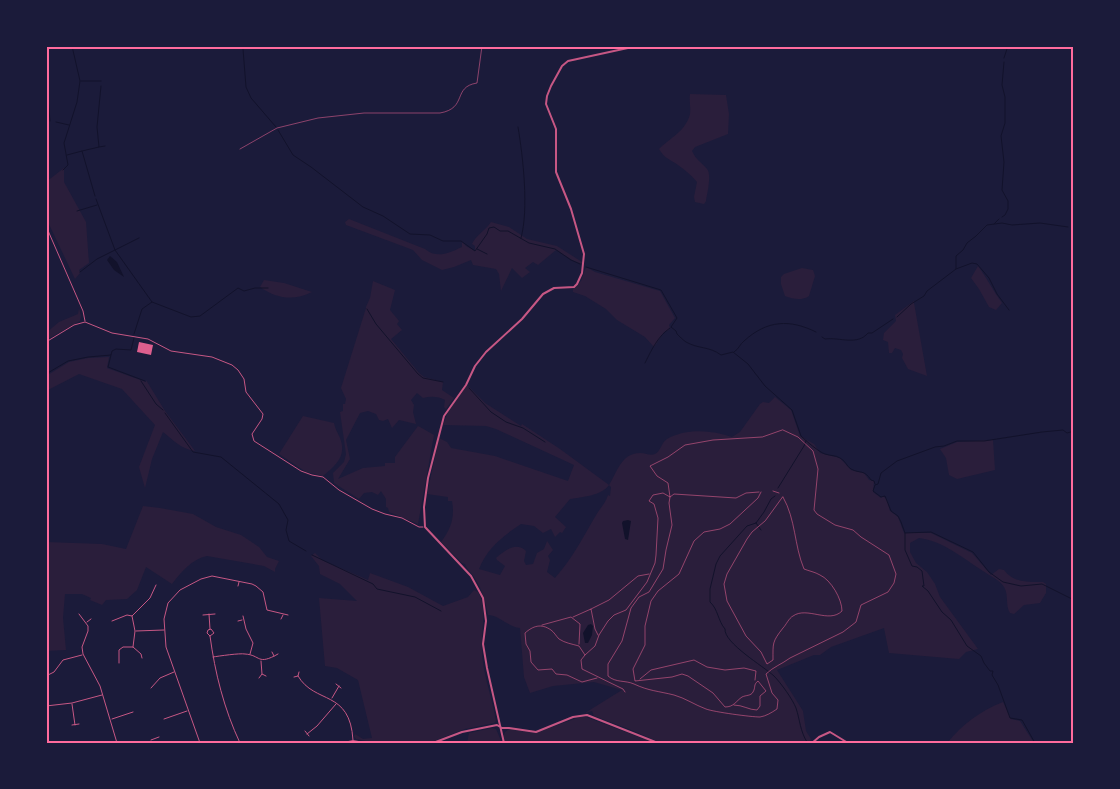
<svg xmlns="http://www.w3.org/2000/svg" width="1120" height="789" viewBox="0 0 1120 789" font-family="'Space Grotesk',sans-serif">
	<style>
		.green { fill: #2a1e3b; fill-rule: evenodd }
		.water { fill: #12122b }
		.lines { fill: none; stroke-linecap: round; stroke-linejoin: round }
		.stream { stroke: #12122b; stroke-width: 1 }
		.building { fill: #dd5f8e }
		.path { stroke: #ff6b9d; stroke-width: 0.5 }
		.minor { stroke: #c65784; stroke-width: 1 }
		.tertiary { stroke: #c65784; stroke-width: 2 }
		.neatline { fill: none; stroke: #ff6b9d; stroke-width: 2 }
	</style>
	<rect width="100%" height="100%" fill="#1b1b3a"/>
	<path class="green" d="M 690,94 L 726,95 L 729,114 L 728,134 L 695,147 L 692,151 C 696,160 701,162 707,169 C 712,174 707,194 706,201 L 704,204 L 695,202 L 694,197 L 697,182 C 691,175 685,170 678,165 C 670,159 665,159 659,149 C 670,138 686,131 690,114 C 691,108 689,101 690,94 Z
		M 64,168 L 64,182 L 86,222 L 89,263 L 79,270 L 80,273 L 75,279 L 46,218 L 46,182 Z
		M 349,219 L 425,249 C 437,259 449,253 462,247 L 462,242 L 466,246 L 475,251 L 475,246 L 472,244 C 476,235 485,231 491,222 L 509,227 L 527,239 L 557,246 L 582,262 L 582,264 L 572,260 L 556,250 L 538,265 L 533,262 L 525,268 L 530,272 L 522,278 L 512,268 L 501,291 L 499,274 L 496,269 L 473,265 L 471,260 L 454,267 L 442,270 L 422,260 L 413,250 L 346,225 L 345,222 Z
		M 978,266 C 987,278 993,291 1002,303 L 996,310 L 989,307 L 979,289 L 971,278 Z
		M 586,267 L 595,272 L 660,291 L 675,318 L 669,325 L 670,328 L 669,330 L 664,332 L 654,347 L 645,337 L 617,320 L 606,309 L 585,296 L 573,292 L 573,289 L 581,281 Z
		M 802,268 L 813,270 L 815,276 L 809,296 C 802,301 793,299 785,296 L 781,284 L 781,277 L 784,274 Z
		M 264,280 L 284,283 L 312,292 C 294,301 277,299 260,287 Z
		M 373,281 L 395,290 L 390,310 L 399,321 L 397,324 L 402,330 L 391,339 L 419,373 L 424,377 L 443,382 L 442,390 L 454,398 L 446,409 L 444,407 L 445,400 C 438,396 431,396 423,398 L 417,393 L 411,400 L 414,405 L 413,412 L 416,424 L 399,420 L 392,428 L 388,419 L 383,421 L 379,420 L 376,414 L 368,411 L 360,413 L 346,440 L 350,459 L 338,479 L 363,468 L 385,466 L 385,463 L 395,463 L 395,457 L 418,426 L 420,427 L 434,435 L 418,524 L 389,512 L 388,508 L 386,507 L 386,499 L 381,491 L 378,495 L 372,492 L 364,493 L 359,499 L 334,483 L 333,473 L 344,462 L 346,454 L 340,412 L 343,411 L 343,404 L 345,404 L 346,399 L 341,388 L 366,308 L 366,307 L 370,298 Z
		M 914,301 L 914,303 L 927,376 L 908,369 L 902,358 L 903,354 L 901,350 L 895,348 L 892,353 L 889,353 L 888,342 L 883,340 L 884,333 L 896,321 L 895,315 Z
		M 79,308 L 81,316 L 80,321 L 46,340 L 46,333 L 59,322 L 78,314 Z
		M 109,357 L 107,368 L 146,382 L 146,380 L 165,411 L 195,451 C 181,449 173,440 163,432 L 152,459 L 145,488 L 139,467 L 155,425 L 122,389 L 79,374 L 46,391 L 46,376 L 69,362 L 88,358 Z
		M 467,385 L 485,403 L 521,426 L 522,424 L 560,449 L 609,485 C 617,473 621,453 640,453 C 645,453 650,456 655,454 C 661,451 661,443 667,439 C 686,428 712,430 732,437 L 740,432 L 760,404 L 763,402 L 769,403 L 775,397 L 791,410 L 800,436 L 814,444 L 820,453 L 840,458 L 851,470 L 864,473 L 869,480 L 874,481 L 873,492 L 881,498 L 883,496 L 887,500 L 890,511 L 898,517 L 904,533 L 931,533 L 972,553 L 991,575 L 999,569 L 1004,570 C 1013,583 1029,582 1043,582 L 1046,584 L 1046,593 L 1040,603 L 1024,605 L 1014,614 L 1010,613 C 1005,605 1009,595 1004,587 C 1000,580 990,576 983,571 C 963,558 943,541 919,538 L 910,543 L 910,552 L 916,563 L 927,572 L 935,584 L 940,597 L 978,649 L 966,652 L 959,659 L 889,653 L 884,628 L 831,647 L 820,655 L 814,655 L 777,670 L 803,711 L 806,731 L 811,739 L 809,743 L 661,743 L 629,729 L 594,716 L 592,711 L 585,713 L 622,690 L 594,682 L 553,686 L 530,693 L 524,677 L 520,628 C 508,627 499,615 488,615 C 486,602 482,589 474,577 C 471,572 467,570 465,564 L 462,563 L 441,542 C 451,529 455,517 452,501 L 448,501 L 448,497 L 427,494 L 439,438 L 447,442 L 451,448 L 495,456 L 568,481 L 574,465 L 496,429 L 486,426 L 443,425 L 448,412 ZM 609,485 L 611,487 L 610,496 L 608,495 C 606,502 602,506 598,512 C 584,535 573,558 555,578 L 547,572 L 550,560 L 548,556 L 553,550 L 547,541 L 544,549 L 537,553 L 533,564 L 526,565 L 524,561 L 526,551 C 516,541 504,551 496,558 L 497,560 L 505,566 L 500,575 L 479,569 C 487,548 503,536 521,524 L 534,526 L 543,533 L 551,529 L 555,537 L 560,532 L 562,533 L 566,527 L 555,517 L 570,499 C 582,497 601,496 609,485 Z
		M 303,416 L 334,423 C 335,429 338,433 340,438 C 347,456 336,465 323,476 L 306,472 L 279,454 Z
		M 993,440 L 995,470 L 957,479 L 949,475 L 946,458 L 940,449 L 957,442 Z
		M 143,506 L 160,508 L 193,514 L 216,527 L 241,535 L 259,547 L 267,557 L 279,561 L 275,569 L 275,572 L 264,566 L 207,556 C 192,559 181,572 172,584 L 146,567 L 137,590 L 127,599 L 106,600 L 102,605 L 90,600 L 91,598 L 82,594 L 65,594 L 63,618 L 66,650 L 46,651 L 46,542 L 102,544 L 126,549 Z
		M 315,553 L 322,560 L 368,580 L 370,573 L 408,587 L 443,606 L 468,597 L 474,590 L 478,592 C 487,608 482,624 482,641 C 480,668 492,695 496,721 L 494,723 L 465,729 L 429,743 L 375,743 L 356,739 L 354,736 L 355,734 L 363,739 L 372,738 L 358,680 L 337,668 L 325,666 L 319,598 L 357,601 L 340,584 L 320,574 L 319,566 L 311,556 Z
		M 1003,702 L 1011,719 L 1020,721 L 1034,743 L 947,743 C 963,724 980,711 1003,702 Z
		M 580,717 L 586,717 L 655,743 L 506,743 L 503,737 L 505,732 L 509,729 L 535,733 Z
		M 492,728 L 496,729 L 502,743 L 467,743 L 469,733 Z"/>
	<path class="water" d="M 110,256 L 117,262 L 124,277 L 114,270 L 107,260 Z
		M 628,520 L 631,521 L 628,540 L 625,539 L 622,523 L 623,521 Z
		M 591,624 L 593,626 L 592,635 L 588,643 L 585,643 L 583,633 L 588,625 Z"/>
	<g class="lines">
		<path class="stream" d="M 241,46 L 243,49 L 246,87 L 251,98 L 276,127
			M 1004,58 L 1008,46
			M 46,76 L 50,121
			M 81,81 L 101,81
			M 56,122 L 69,125
			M 518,127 C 523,157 529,209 521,238
			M 278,130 L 293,155 L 311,167 L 363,207 L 383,216 L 410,234 L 430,235 L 443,241 L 461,241 L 475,251 L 487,234 L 489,228 L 494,227 L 500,231 L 508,231 L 529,243 L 555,249 L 571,260 L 580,264
			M 99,147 L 105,146
			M 82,151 L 99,147 L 97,127 L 101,86
			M 67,155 L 82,151 L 95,196
			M 63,170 L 68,165 L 64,143 L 77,102 L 80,81 L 72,46
			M 96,199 L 115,250 L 152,302 L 142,309 L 134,334
			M 77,211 L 97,205
			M 1002,217 L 1005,215 L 1008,209 L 1008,201 L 1002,190 L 1004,162 L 1001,136 L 1005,123 L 1005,97 L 1002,85 L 1004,62
			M 994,224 L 999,219
			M 477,249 L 487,254
			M 586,267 L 661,290 L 677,318 L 671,327 L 676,331 L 677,334 C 679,336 683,340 686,342 C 698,349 709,346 721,355 L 733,352 L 748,364 L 765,386 L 792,410 L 801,436 C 806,441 819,452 825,454 C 831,456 835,455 840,458 C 845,460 847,467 851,469 C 860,474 864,469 871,480 L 874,481 L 875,484
			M 956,269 L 972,263 L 977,264 L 989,278 L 997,294 L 1009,310
			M 80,272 L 97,259 L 139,238
			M 152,302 L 191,317 L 200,316 L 238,288 L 244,291 L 255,288 L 268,288
			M 367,309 L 376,324 L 418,374 L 423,378 L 443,382
			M 897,317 L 911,304 L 924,296 L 927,291 L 956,269 L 956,256 L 963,250 L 967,243 L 976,236 L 987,225 L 1002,223 L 1012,225 L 1040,223 L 1068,227
			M 822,337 L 825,339 C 840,337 857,346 868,333 L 872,333 L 893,319
			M 734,352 C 739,349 740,344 744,341 C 767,320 790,319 816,332
			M 111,355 L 108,367 L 145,381
			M 645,363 C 652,349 658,336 670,328
			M 46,374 L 68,361 L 88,357 L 111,355 L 112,351 L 116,349 L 131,350 L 134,338
			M 141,381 L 156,404 L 163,410
			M 469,388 L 491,412 L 506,422 L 523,428 L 545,442
			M 165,413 L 193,452 L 221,457 L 279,504 L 288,520 L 286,530 L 289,541 L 306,551
			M 778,488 L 804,446 L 806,441
			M 775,496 L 771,499 L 764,512 L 756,523 L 747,526 L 720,556 L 716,564 L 710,589 L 710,602 C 718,609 718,621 725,629 C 724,643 763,666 774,676 C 781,683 793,700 796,708 C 800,720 800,731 807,742
			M 756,523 L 761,530
			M 905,533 L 931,532 L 973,552 L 989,572 L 1003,582 L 1021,586 L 1042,584 L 1074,600
			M 312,555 L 373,584 L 377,589 L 415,597 L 441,611
			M 1035,743 L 1022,720 L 1010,718 L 998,685 L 992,675 L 993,671 L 990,671 L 984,663 L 981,656 L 967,646 L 951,620 L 942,612 L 928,591 L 922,586 L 924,586 L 922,571 L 917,567 L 912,566 L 905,550 L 905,533 L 901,522 L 898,516 L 891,511 L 885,496 L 881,497 L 873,491 L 875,485 L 878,484 L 881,473 L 897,461 L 935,447 L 944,446 L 957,441 L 984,441 L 1042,432 L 1063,430 L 1067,433 L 1074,431"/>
	</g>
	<path class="building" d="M 139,342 L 153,345 L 151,355 L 137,352 Z"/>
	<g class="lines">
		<path class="path" d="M 240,149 L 277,128 L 318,118 L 364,113 L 440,113 C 468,108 452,87 477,83 L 482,46
			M 783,430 L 798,437 L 813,451 L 818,469 L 814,510 L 817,514 L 835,525 L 853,530 L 861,537 L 889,555 L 896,574 L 894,583 L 888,592 L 861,605 L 856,622 L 843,632 L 790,658 C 782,664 773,667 766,674 L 772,693 L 778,700 L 777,709 C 771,713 766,716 760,717 C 751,717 714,712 706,709 C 695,705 685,698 674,695 C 658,691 649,691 634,684 C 625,680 616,683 608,676 L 608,664 L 622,641 L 631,608 L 639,597 L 649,592 L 663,569 L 666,550 L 672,525 L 669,503 L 670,497 L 668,483 L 657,476 L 650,466 L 668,457 L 685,445 L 713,440 L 762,437 Z
			M 773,491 L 779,493
			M 783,497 C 796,520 794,545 804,569 C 809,571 815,572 820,575 C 831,580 842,599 842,611 C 829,624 807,606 793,616 C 789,618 786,625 783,628 C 772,642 773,643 773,660 L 767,664 L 761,652 L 746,636 L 727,601 L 724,584 L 727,574 L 747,539 L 752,532 L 765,521 Z
			M 591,609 L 609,600 L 638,576 L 649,574
			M 573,617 L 591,609 L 595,629 L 598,635
			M 542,625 L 571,617 L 580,624 L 579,644
			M 585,655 L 595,646 L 599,635 L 608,621 L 614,615 L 626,610 L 647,582 L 655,563 L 656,555 L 658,518 L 654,504 L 649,501 L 653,495 L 663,493 L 670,497 L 674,494 L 736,498 L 746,493 L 759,492
			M 597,678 L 582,682 L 567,675 L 556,674 L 552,669 L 538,670 L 531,662 L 530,651 L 526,644 L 525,633 C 533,626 541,623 551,630 C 554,632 556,636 559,639 C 565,643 572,644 579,646 L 585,655 L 581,660 L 582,669 L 623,689 L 625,692
			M 640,679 L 651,670 L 694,660 L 707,667 L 725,670 L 744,668 L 756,671 L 755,680
			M 734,705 C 743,705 749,710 757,710 L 760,706 L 760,696 L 766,691 L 758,681 C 753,685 756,687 753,692 C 751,696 746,695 742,697 C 736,701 734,707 725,707 L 713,693 L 688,676 L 682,674 L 672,677 L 635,681 L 633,669 L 645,645 L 645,626 L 651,601 L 658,591 L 679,574 L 694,541 L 704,532 L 720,529 L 730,524 L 758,498 L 761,492"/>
		<path class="minor" d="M 46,226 L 83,311 L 85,321
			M 46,342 L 74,325 L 85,322 L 112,333 L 148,339 L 171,351 L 212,357 L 232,365 L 238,370 L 244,379 L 246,392 L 263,414 L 262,419 L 252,434 L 254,441 L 301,471 L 312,475 L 323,477 L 339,490 L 372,509 L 385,514 L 402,518 L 419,527 L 423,527
			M 238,586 L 239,582
			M 79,614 L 88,626 L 88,631 L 82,647 L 83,654 L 100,686 L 117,743
			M 209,614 L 210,629
			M 203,615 L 215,614
			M 132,616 L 135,631 L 133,647
			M 243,616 L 246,629 L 253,643 L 250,654
			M 281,619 L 283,615
			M 112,621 L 127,615 L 132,616 L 150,598 L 156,585
			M 238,621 L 242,620
			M 87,622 L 91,619
			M 136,631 L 164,630
			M 210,636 L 214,633 L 211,629 L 208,630 L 207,633 L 210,636 C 215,673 224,709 240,743
			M 272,652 L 274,656
			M 213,657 C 219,656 240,653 245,654 C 261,655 257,666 278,654
			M 261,661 L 262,674
			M 119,663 L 119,650 L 123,647 L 133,647 L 141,654 L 142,658
			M 46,676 L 54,672 L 63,660 L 82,655
			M 298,676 C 315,705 350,689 353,740
			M 294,677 L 298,676 L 299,672
			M 259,678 L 262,674 L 266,676
			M 336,684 L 341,688
			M 151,688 L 160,678 L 174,672
			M 332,698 L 339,686
			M 72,704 L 75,725
			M 46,706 L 72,703 L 102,695
			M 112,719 L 133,712
			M 164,719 L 187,711
			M 72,725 L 79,724
			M 305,731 L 309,736
			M 307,734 L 317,726 L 336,704
			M 151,740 L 159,737
			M 200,743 L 166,647 L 164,619 L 168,603 L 180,590 L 201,579 L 212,576 L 252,584 L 256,586 L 263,592 L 267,610 L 288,615"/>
		<path class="tertiary" d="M 344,743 L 353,741 L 364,743
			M 433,743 L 462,732 L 497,725 L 502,728 L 509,728 L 536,732 L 573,717 L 587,715 L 658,743
			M 504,743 L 487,668 L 483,644 L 486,621 L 483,598 L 471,576 L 425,527 L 424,507 L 428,478 L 444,416 L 466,385 L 475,366 L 486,352 L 522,319 L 543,294 L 554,288 L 574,287 L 577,284 L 582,273 L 584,254 L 571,209 L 556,172 L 556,129 L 546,104 L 547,96 L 551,86 L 562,66 L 568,61 L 637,46
			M 812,743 L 819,737 L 830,732 L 848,743"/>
	</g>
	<rect width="1120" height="789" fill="none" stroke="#1b1b3a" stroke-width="95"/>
	<rect x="48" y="48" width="1024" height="694" class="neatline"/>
</svg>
